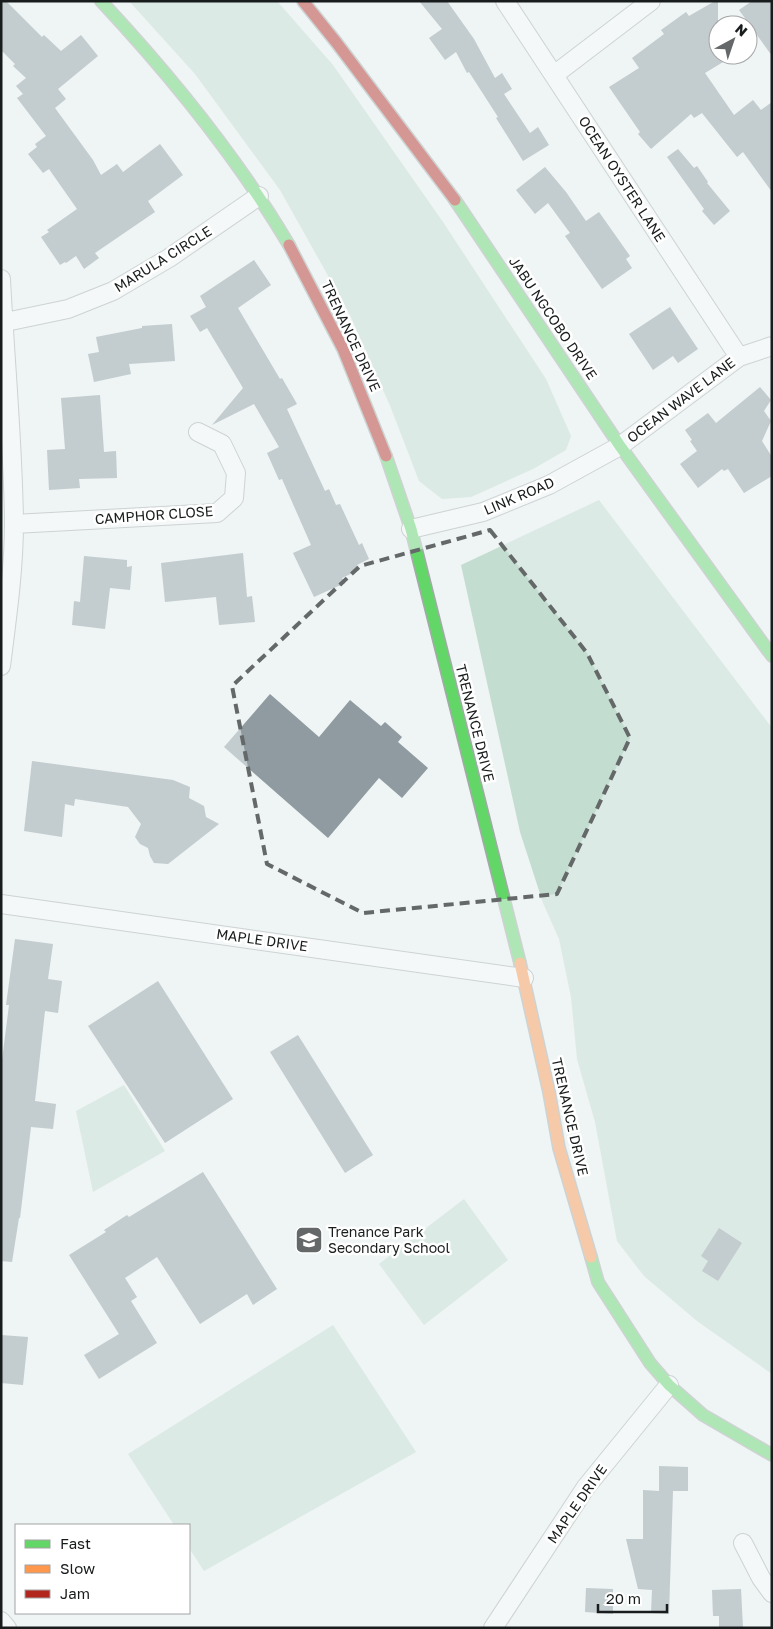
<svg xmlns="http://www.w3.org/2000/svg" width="773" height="1629" viewBox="0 0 773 1629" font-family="'Golos Text',sans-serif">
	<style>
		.green { fill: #c4ddd1 }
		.building { fill: #8f9ba0 }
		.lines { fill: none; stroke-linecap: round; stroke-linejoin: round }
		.street-casing { stroke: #a5a9a9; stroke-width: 20 }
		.fast-casing { stroke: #a5a9a9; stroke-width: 14 }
		.slow-casing { stroke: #a5a9a9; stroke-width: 14 }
		.jam-casing { stroke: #a5a9a9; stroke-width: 14 }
		.street { stroke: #fdfdfd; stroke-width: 18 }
		.fast { stroke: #63d668; stroke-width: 11 }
		.slow { stroke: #ff974d; stroke-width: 11 }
		.jam { stroke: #b3261e; stroke-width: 11 }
		.marked { fill: none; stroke: #646868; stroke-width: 4; stroke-dasharray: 10 6; stroke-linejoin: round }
		.labels { text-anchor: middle; stroke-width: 5; stroke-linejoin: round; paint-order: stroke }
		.street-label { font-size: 14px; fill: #191c1d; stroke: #fff }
		.poi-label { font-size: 14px; fill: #191c1d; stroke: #fff; text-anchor: start }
	</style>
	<rect width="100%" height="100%" fill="#eff4f4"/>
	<path class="green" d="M 129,1 L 277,1 L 333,65 L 443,222 L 546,379 L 571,436 L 566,450 L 533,469 L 471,497 L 442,499 L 419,481 L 391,408 L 349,313 L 280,190 L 195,74 Z
		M 599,500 L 772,728 L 772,1374 L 697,1321 L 644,1276 L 617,1241 L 595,1122 L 577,1059 L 571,997 L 559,939 L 543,903 L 520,832 L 461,565 Z
		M 124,1085 L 165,1151 L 93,1192 L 76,1111 Z
		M 464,1199 L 508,1260 L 424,1325 L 379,1264 Z
		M 333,1325 L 416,1452 L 204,1571 L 189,1548 L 189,1525 L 174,1525 L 128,1454 Z"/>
	<path class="building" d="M 1,1 L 6,1 L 42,37 L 44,35 L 61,51 L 81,35 L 98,56 L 58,89 L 66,99 L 55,108 L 93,160 L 101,175 L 117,164 L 123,172 L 160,144 L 183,175 L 148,201 L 155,212 L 95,253 L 99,258 L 84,269 L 76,256 L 66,263 L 65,262 L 60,265 L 41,237 L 49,232 L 47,230 L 77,209 L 49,169 L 43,173 L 28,154 L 37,147 L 35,144 L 46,136 L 17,98 L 23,94 L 16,86 L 26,78 L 13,66 L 15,64 L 1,50 Z
		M 419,1 L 447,1 L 474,39 L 495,78 L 502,73 L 512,89 L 504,94 L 530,133 L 538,127 L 549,145 L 523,161 L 496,118 L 498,117 L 469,72 L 467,73 L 456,52 L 445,60 L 429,38 L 442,29 Z
		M 715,1 L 718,1 L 718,55 L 725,55 L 728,59 L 705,73 L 734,115 L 753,100 L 761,110 L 772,102 L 772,192 L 743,152 L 737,157 L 702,113 L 694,118 L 691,114 L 651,149 L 638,134 L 640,132 L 609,87 L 639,68 L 632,58 L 664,34 L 661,30 L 686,12 L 689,16 Z
		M 752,1 L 772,1 L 772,56 L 739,10 Z
		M 678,149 L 694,168 L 697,166 L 708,182 L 707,183 L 730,211 L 714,225 L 702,211 L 704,209 L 667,157 Z
		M 545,167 L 566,192 L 586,221 L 599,212 L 630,256 L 626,259 L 632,268 L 602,289 L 565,236 L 570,233 L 548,203 L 535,214 L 516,190 Z
		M 254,260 L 271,285 L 238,308 L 280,379 L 282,378 L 297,404 L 287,409 L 325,491 L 329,489 L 336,505 L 340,504 L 359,545 L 362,543 L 369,559 L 357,565 L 359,570 L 342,578 L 345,583 L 314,597 L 293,553 L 311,545 L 282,479 L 279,480 L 267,453 L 279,447 L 254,404 L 212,425 L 243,388 L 207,328 L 200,332 L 190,316 L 206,307 L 200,296 Z
		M 670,307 L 698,349 L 678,363 L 673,356 L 653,370 L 629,334 Z
		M 172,324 L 175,361 L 129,364 L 131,374 L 94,382 L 88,354 L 99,352 L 96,337 L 142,328 L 142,326 Z
		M 760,387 L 771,400 L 764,411 L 771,421 L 762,441 L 772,457 L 772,476 L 744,493 L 728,469 L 724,471 L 722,469 L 698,488 L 680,464 L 697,451 L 690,441 L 692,440 L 685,430 L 708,413 L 716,423 Z
		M 100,395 L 104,452 L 116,451 L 117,478 L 79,479 L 80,488 L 49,490 L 47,450 L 65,449 L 61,398 Z
		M 243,553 L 247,597 L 252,596 L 255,622 L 219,625 L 216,597 L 165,602 L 161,563 Z
		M 84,556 L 127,560 L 127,567 L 132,566 L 130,590 L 110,588 L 105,629 L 72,625 L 74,601 L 80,602 Z
		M 270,694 L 319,737 L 350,700 L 381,726 L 385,722 L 402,737 L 398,742 L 428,768 L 402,798 L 379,778 L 328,838 L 224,747 Z
		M 32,761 L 173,780 L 190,787 L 189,798 L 204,806 L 206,817 L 219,824 L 168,864 L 154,863 L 150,856 L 148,848 L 140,844 L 135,837 L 141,824 L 128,807 L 75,799 L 74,806 L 65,804 L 62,837 L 24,831 Z
		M 15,939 L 53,944 L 48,979 L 62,981 L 58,1013 L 45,1011 L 35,1101 L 56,1104 L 53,1129 L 31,1127 L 20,1218 L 19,1218 L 12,1262 L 1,1261 L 1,1068 L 9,1005 L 6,1005 Z
		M 158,981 L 233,1099 L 165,1143 L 88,1026 Z
		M 298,1035 L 373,1155 L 345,1173 L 270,1052 Z
		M 203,1172 L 277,1289 L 253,1305 L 247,1294 L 200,1324 L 157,1257 L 125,1278 L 137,1297 L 131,1301 L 157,1343 L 99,1379 L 84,1355 L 119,1334 L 69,1255 L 106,1232 L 104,1230 L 127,1215 L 129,1217 Z
		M 719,1228 L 742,1243 L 718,1281 L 702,1271 L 708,1261 L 701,1256 Z
		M 1,1335 L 28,1337 L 23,1385 L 1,1383 Z
		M 659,1466 L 688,1467 L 688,1491 L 673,1491 L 669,1614 L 651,1613 L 652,1590 L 638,1589 L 626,1539 L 643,1539 L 643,1490 L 659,1491 Z
		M 586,1588 L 613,1589 L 613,1614 L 585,1612 Z
		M 741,1589 L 743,1628 L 719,1628 L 719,1616 L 713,1616 L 712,1590 Z"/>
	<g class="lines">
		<g class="street-casing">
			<path id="street" d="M 505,1 L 739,357
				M 554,75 L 651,1
				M 1,279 C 5,360 13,441 14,522 C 14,570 7,618 1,666
				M 1,323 L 68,309 L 113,291 L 169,258 L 259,196
				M 14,524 L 217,513 L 234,498 L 236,473 L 222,444 L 198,432
				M 411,529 L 483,512 L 549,485 L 620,446 L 739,357 L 772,346
				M 1,904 L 524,978
				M 743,1543 L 761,1578 L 772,1593
				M 1,1621 L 7,1628
				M 493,1628 L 586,1487 L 669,1385"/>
		</g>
		<g class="fast-casing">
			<path id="fast" d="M 101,1 C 171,76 237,157 289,245
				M 455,200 L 620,446 L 772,656
				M 386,456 L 411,529 L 520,963
				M 591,1257 L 598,1282 L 650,1363 L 669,1385 L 703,1415 L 772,1455"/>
		</g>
		<g class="slow-casing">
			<path id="slow" d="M 520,963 L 549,1092 L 559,1148 L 591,1257"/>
		</g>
		<g class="jam-casing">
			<path id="jam" d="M 303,1 L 336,42 L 455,200
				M 289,245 L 343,349 L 386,456"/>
		</g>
		<use href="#street" class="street"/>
		<use href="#fast" class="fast"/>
		<use href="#slow" class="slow"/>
		<use href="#jam" class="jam"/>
	</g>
	<path d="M0 0H773V1629H0ZM 490,530 L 587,653 L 630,738 L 557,894 L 363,913 L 267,864 L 232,686 L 360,566 Z" fill="#eff4f4" fill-opacity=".55" fill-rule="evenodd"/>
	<path class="marked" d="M 490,530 L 587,653 L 630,738 L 557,894 L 363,913 L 267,864 L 232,686 L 360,566 Z"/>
	<defs>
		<g id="school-square" transform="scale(1.4375)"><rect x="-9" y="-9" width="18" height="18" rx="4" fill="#646868" stroke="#fff"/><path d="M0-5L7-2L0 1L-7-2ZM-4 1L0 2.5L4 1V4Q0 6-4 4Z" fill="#fff"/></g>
	</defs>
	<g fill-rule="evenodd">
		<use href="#school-square" x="309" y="1240"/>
	</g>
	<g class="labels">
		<g class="street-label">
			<text transform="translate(622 179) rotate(57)" y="5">OCEAN OYSTER LANE</text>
			<text transform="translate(163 259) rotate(-32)" y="5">MARULA CIRCLE</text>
			<text transform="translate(553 318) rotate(56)" y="5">JABU NGCOBO DRIVE</text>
			<text transform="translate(351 336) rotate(65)" y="5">TRENANCE DRIVE</text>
			<text transform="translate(681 400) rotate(-37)" y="5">OCEAN WAVE LANE</text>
			<text transform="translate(519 496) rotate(-23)" y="5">LINK ROAD</text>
			<text transform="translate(154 515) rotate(-4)" y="5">CAMPHOR CLOSE</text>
			<text transform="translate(475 723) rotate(76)" y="5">TRENANCE DRIVE</text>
			<text transform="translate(262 940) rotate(8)" y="5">MAPLE DRIVE</text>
			<text transform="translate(570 1117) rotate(77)" y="5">TRENANCE DRIVE</text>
			<text transform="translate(577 1504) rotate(-55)" y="5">MAPLE DRIVE</text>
		</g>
		<g class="poi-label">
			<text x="328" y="1237">Trenance Park<tspan x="328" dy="16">Secondary School</tspan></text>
		</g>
	</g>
	<rect width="773" height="1629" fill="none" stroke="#191c1d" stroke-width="5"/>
	<rect x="15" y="1524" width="175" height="90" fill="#ffffff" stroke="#a3a4a5"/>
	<rect x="25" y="1540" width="25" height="8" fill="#63d668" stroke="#a3a4a5"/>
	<text x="60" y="1549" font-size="15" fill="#191c1d">Fast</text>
	<rect x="25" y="1565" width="25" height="8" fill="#ff974d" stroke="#a3a4a5"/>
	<text x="60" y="1574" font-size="15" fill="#191c1d">Slow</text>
	<rect x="25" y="1590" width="25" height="8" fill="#b3261e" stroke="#a3a4a5"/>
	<text x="60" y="1599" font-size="15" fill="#191c1d">Jam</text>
	<g transform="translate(733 40) rotate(40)"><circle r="24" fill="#ffffff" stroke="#a3a4a5"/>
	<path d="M0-4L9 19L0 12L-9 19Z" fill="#646868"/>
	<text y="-8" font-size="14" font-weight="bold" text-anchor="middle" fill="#191c1d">N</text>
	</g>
	<path d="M598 1604v8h69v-8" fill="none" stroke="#191c1d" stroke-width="2.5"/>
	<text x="606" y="1604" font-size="15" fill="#191c1d" stroke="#ffffff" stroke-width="4" paint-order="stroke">20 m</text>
</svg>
